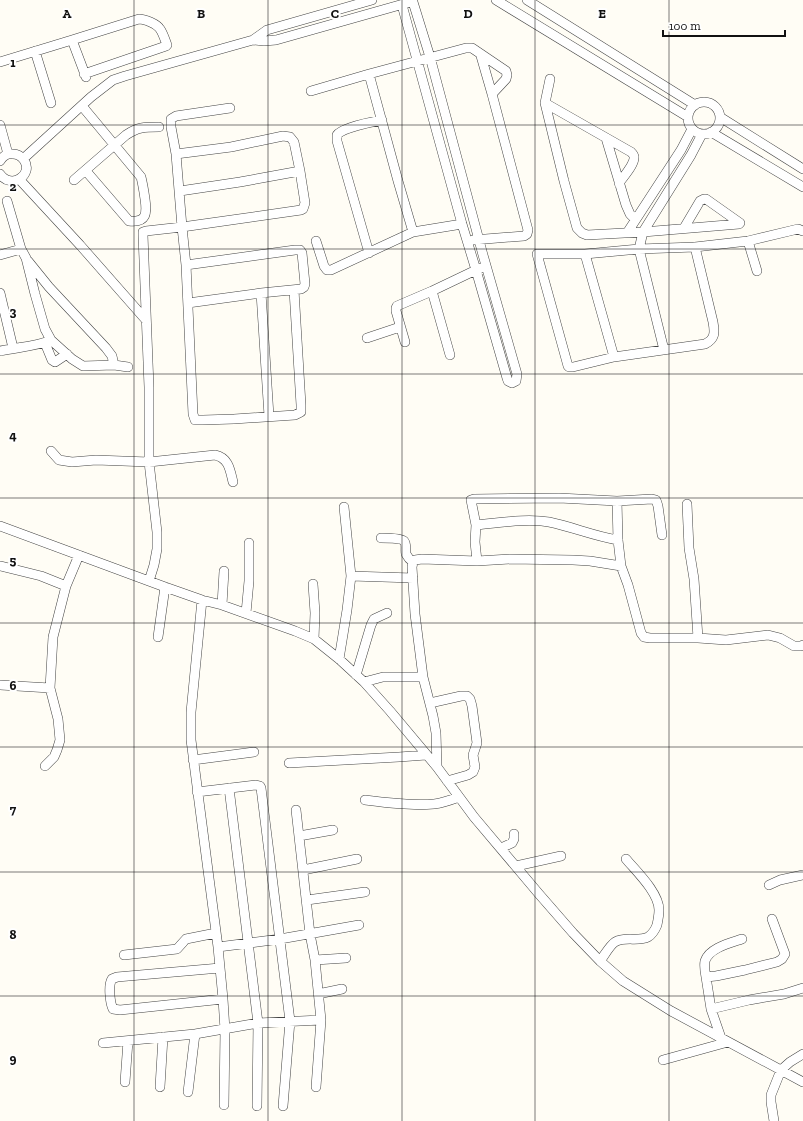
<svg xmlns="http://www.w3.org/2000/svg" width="803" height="1121" viewBox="0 0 803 1121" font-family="'Zilla Slab',serif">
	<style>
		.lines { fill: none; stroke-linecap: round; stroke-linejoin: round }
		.minor-casing { stroke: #444; stroke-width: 10 }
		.minor { stroke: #fff; stroke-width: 9 }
		.grid { fill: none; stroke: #111; stroke-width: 1; stroke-opacity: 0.55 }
		.grid-label { font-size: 13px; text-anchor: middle; font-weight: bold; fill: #111; stroke: #fff; stroke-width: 4; stroke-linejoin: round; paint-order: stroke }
	</style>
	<rect width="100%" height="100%" fill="#fffdf5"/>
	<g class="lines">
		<g class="minor-casing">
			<path id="minor" d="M 496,0 L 688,117
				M 527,0 L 695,105
				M 402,5 L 462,224 L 476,270 L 507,378 L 508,381 L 512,383 L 516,381 L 517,374 L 483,255 L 430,57 L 413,2
				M 253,40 L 267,30 L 372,0
				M 35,51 L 51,103
				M 481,56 L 492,94
				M 0,62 L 72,40
				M 84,74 L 166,46 L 167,45 C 165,40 163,33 160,29 C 157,24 145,19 139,19 L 72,40 L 86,77
				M 550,79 L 545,103 L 631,152 C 633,154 634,155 634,157 C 635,164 623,177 619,183
				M 311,91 L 369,74
				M688 118a16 16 0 1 1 32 0a16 16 0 1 1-32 0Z
				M 545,103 L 564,181 L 577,228 L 582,233 L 587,235 L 643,232 L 639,249 L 664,350
				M 82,106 L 141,177 C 143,185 144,192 145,199 C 147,213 147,223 129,221 L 86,171
				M 720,117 L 803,169
				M 0,125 L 8,154
				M 711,132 L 803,187
				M 606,138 L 626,205 L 630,214 L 635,219
				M 176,154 L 231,147 L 283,136 L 290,137 L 294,142 L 300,171
				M 23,159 L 91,97 L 113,80 L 125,76 L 253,40 L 264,41 L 276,40 L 407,3
				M 0,161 C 3,156 7,153 13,154 C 18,154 21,156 24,160 C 34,175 11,190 0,174
				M 19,179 L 80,245 L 146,320
				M 74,180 L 126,135 C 138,127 144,127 159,127
				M 180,191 L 240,182 L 300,171 L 305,203 L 303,209 L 301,210 L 182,227 L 186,265 L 193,414 L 195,420 L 203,420 L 234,419 L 295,415 L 301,412 L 301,405 L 294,290
				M 7,201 L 21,249 L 26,258 L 35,294 L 45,329 L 51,340 L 72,359 L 83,366 L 114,365 L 128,367
				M 413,232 L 462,224
				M 643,232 L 739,224 L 740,223 L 706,199 L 704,199 L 700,201 L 684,228
				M 643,232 L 691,155 L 702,134
				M 627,233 L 681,150 L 692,129
				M 316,241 L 324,266 L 327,270 L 331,270 L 413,232 L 398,181 L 369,74 L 466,48 L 472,48 L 506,71 L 507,75 L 506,79 L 492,94 L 528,230 L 527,234 L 524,236 L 473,240
				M 748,241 L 757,271
				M 695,247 L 713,322 C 715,333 715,339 705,344 L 614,357 L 585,254 L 639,249 L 695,247 L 748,241 L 798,229 L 803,231
				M 369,253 L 337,141 L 337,135 C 342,128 371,122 382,120
				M 585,254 L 537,254 L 568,366 L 569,367 L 573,367 L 614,357
				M 0,255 L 21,249
				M 28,261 L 49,287 L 106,348 L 112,356 L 114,365
				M 186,265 L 295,250 L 300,250 L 302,253 L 305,284 L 304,287 L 301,289 L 261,293 L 188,303
				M 432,291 L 450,355
				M 0,293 L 13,348
				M 261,293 L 269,416
				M 367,338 L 400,327
				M 405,342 L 396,311 L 396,308 L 397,306 L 432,291 L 476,270 L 481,268
				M 45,343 L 52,360 L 55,362 L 67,354
				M 0,351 C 17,347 35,347 51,340
				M 51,451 L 59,460 L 72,462 L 96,460 L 149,462 L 215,455 C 229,458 230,470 233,482
				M 617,501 L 618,540 L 621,566 L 628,585 L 641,633 L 644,637 L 650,638 L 698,638 L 726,640 L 768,635 L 780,638 L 794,646 L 801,646 L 803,645
				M 687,504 L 689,548 L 694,579 L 698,638
				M 476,525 C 499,523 526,518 549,522 C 573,527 594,536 618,540
				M 0,526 L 165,587 L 202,600 L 222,605 L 295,631 L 314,639 L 339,659 L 364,682 L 390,711 L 437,767 L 474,817 L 539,894 L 573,933 L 600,961 L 623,981 L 671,1011 L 803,1082
				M 381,538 C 386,538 401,538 404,541 C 407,544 405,551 406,554 C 408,558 410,560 413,562
				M 477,561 L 475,542 L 476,525 L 471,500 L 474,499 L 559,498 L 617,501 L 652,499 L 656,500 L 658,506 L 662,535
				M 1,566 L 41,576 L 66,586
				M 351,576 L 413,578
				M 149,581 L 154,565 L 157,549 L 157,532 L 149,462 L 149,387 L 143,235 L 143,232 L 146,231 L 182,227 L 176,154 L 171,127 L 171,119 L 176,116 L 230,108
				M 313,584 L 315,613 L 314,639
				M 202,600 L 191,712 L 191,740 L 218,947 L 223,999 L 225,1030 L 224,1105
				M 222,605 L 224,571
				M 246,613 L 249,581 L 249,543
				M 158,637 L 165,587
				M 339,659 L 347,610 L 351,576 L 344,507
				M 356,675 L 371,625 L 374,619 L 387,613
				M 364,682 L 383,677 L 423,677
				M 0,685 L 50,688
				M 430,703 L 461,696 L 467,696 L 470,699 L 472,706 L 477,743 L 473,755 L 475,767 L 473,772 L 468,775 L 447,781
				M 193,760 L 254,752
				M 289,763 L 399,757 L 426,755
				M 45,766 L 54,757 L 57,750 L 60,740 L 58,719 L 50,688 L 53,637 L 66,586 L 79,555
				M 437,767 L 436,733 L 433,716 L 423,677 L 415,614 L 412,567 L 413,562 L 415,560 L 422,559 L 477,561 L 510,559 L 573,560 L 590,561 L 621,566
				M 229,788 L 258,1023 L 257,1106
				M 197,792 L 256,785 L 260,786 L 261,788 L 290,1021 L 283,1106
				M 365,800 C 388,803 412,806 434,804 C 443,803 451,800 459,797
				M 296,810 L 310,934 L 315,960 L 321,1020 L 316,1087
				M 299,836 L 333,830
				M 501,848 L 512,843 L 514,839 L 514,834
				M 516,866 L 561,856
				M 303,870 L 357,859
				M 769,885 L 780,880 L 803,875
				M 307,900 L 365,892
				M 218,947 L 280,939 L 359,925
				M 124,955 L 177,949 L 186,939 L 216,933
				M 315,960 L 346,958
				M 600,961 C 604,956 610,945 615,942 C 625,936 638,942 648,937 C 653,934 655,930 657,925 C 658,920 659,915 659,910 C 659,893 637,872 626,859
				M 220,968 L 117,977 L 112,979 C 108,985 110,1003 113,1009 L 120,1010 L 223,999
				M 706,977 C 705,972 704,966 705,961 C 709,948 730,943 742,939
				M 318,994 L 342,989
				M 711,1009 L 749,1000 L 784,994 L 803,988
				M 721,1038 L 711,1009 L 706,977 L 716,976 L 745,970 L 777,962 L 782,959 L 785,954 L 772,919
				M 103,1043 L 195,1034 L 258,1023 L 321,1020
				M 663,1060 L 728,1042
				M 125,1082 L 128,1041
				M 160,1087 L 163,1037
				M 188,1092 L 195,1034
				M 774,1121 L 771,1102 L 771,1095 L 781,1070 L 790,1062 L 803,1054"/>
		</g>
		<use href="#minor" class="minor"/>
	</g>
	<path class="grid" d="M 134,0 L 134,1121M 268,0 L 268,1121M 402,0 L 402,1121M 535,0 L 535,1121M 669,0 L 669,1121M 0,125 L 803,125M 0,249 L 803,249M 0,374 L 803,374M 0,498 L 803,498M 0,623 L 803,623M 0,747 L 803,747M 0,872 L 803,872M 0,996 L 803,996"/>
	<g class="grid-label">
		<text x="67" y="18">A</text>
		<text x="201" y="18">B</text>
		<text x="335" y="18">C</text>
		<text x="468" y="18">D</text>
		<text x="602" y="18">E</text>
		<text x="13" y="67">1</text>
		<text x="13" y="191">2</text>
		<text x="13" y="316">3</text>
		<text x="13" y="440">4</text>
		<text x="13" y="565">5</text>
		<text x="13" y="690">6</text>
		<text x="13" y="814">7</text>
		<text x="13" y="939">8</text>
		<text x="13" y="1063">9</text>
	</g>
	<path d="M663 30v6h122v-6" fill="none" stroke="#111111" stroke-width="2"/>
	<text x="669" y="30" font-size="12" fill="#111111" stroke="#ffffff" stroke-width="3" paint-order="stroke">100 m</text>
</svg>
